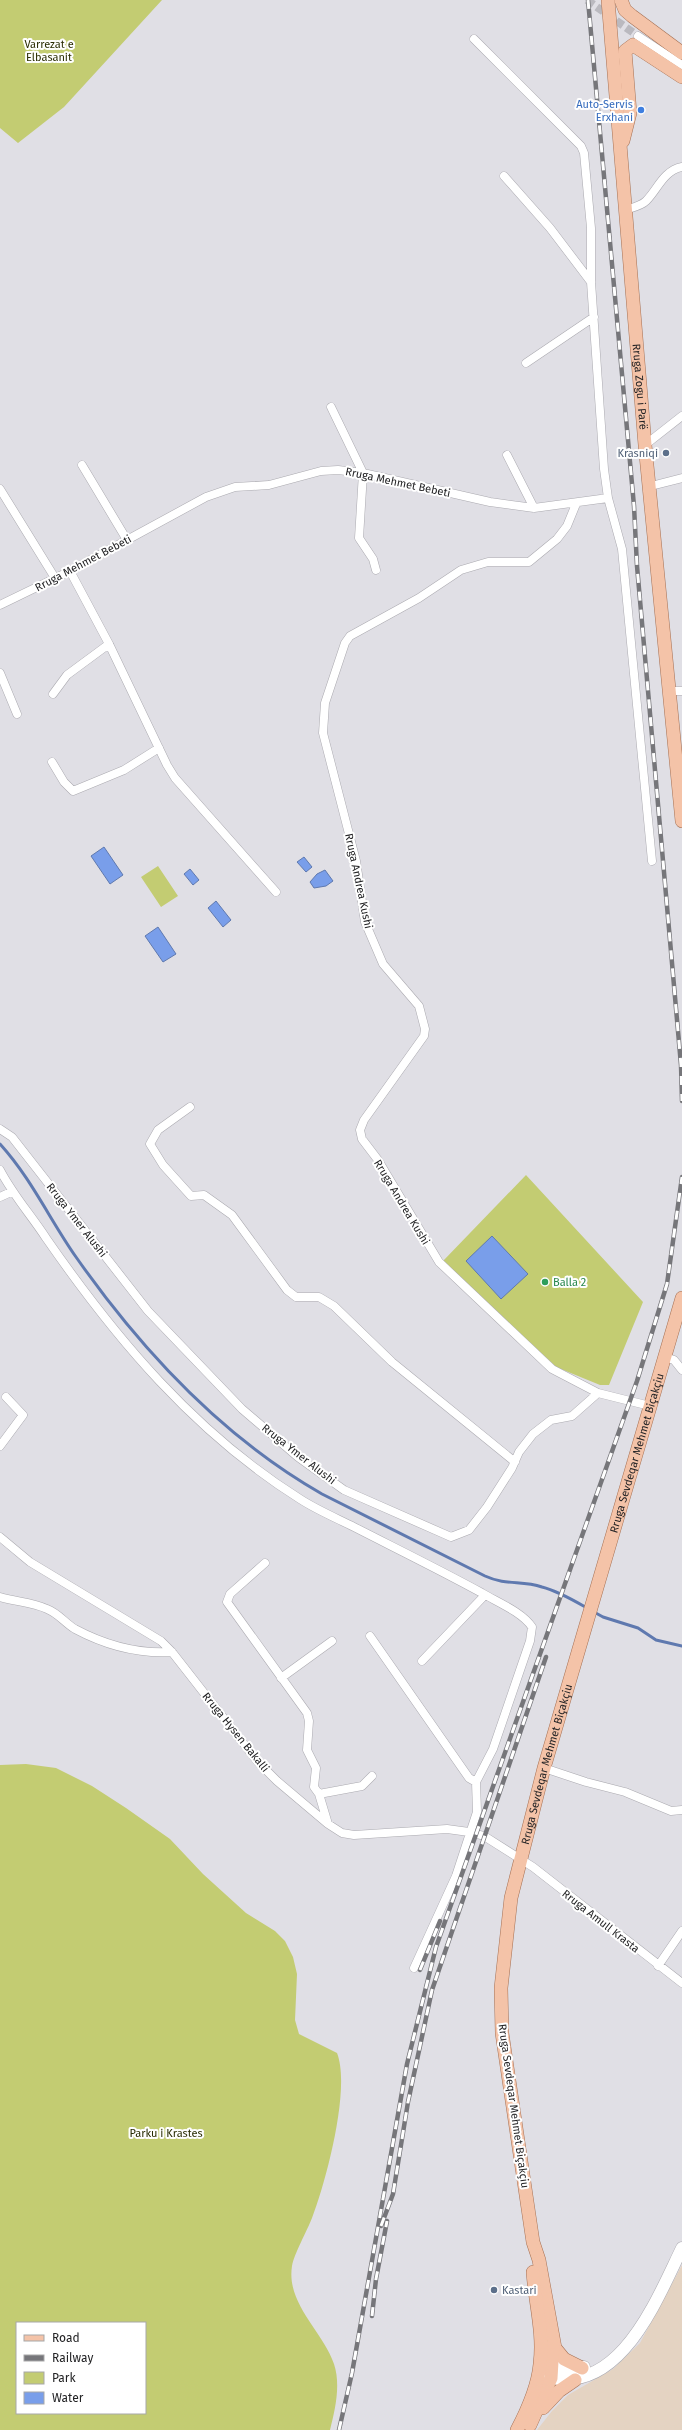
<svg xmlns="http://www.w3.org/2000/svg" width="682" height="2430" viewBox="0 0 682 2430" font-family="'Fira Sans',sans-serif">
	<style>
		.industrial { fill: #e4d3c2 }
		.green { fill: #c3cc72; fill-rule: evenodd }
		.water { fill: #799eea; stroke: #5f79af }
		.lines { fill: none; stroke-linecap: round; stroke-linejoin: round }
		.stream { stroke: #5f79af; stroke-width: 3 }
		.minor-tunnel { stroke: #bab9bf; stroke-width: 8; stroke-dasharray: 8 4; stroke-linecap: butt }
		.minor-casing { stroke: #abaab0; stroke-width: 9 }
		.secondary-casing { stroke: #abaab0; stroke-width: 13 }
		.primary-casing { stroke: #a67154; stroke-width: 14 }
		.minor { stroke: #fff; stroke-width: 8 }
		.secondary { stroke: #fff; stroke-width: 12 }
		.primary { stroke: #f4c3a8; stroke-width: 13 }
		.rail-casing { stroke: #76767a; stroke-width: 4.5 }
		.rail { stroke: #fff; stroke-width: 3; stroke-dasharray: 9; stroke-linecap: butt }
		.shop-dot { fill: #3f7fe0; stroke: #fff; stroke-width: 1.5 }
		.service-dot { fill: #5c6f8a; stroke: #fff; stroke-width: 1.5 }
		.leisure-dot { fill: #2e9e5b; stroke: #fff; stroke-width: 1.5 }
		.labels { text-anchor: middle; stroke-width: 4; stroke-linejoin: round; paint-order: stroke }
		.park-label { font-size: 11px; fill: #292c02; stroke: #fff }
		.shop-label { font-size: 11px; fill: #366cbe; stroke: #fff; text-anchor: end }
		.street-label { font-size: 11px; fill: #232325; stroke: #fff }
		.service-label { font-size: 11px; fill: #4e5e75; stroke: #fff; text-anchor: end }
		.leisure-label { font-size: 11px; fill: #27864d; stroke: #fff; text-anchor: start }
	</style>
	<rect width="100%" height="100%" fill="#e0dfe5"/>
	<path class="industrial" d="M 682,2265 L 682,2430 L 537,2430 L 552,2411 L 568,2395 L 613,2369 L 640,2343 Z"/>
	<path class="green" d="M 0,0 L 162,0 L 64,107 L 18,143 L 0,128 Z
		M 158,866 L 178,896 L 161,907 L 141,877 Z
		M 526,1175 L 643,1302 L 609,1385 L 600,1385 L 556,1367 L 443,1261 Z
		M 26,1764 L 56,1768 L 92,1786 L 126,1808 L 170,1839 L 203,1874 L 246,1913 L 275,1931 L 285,1941 L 293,1957 L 297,1974 L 295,2020 L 299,2034 L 337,2053 C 351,2088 326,2182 312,2218 C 307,2231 294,2254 292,2266 C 286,2304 323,2331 334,2364 C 341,2385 335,2410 330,2430 L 0,2430 L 0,1765 ZM 17,2323 L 145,2323 L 145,2413 L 17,2413 Z"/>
	<path class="water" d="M 104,847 L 123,875 L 110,884 L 91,856 Z
		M 304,857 L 312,867 L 306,872 L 297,862 Z
		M 190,869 L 199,880 L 193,885 L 184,874 Z
		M 325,870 L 333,881 L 326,886 L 314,888 L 310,882 L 317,874 Z
		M 216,901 L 231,920 L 223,927 L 208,908 Z
		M 158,927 L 176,954 L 163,962 L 145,936 Z
		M 492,1236 L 528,1274 L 501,1299 L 466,1261 Z"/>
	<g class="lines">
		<path class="stream" d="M 0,1144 C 31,1178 50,1220 76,1257 C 142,1351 222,1437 322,1494 L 485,1576 C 507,1586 521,1580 542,1587 C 558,1591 573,1600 587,1608
			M 594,1612 L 603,1617 L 638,1628 L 656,1640 L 682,1646"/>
		<path class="minor-tunnel" d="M 587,0 L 638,36"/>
		<g class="minor-casing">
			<path id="minor" d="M 638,36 L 682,65
				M 474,39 L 581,146 L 584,153 L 591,228 L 591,282 L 604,469 L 608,498 L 622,549 L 652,861
				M 504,176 L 550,228 L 591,282
				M 625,210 C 631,208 641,206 646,201 C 658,189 663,171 682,167
				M 526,363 L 594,317
				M 331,407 L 363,473 L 359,538 L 373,559 L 376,570
				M 645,445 L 682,416
				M 507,455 L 534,508
				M 82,465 L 127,540
				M 651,486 L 682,478
				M 0,489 L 55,578
				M 576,504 L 567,526 L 557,539 L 529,562 L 488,562 L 461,570 L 419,598 L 350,636 L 345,643 L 325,703 L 323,733 L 356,861 L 365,922 L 383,964 L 419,1006 L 425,1029 L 424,1036 L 364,1120 L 360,1130 L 362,1139 L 378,1160 L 439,1262 L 552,1369 L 598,1393
				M 70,571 L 109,644 L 167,765 L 175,778 L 276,892
				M 0,605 L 70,571 L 206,497 L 235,487 L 269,485 L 321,471 L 338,470 L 363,473 L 490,502 L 534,508 L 608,498
				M 0,673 L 17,714
				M 670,691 L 682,691
				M 53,694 L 67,675 L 109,644
				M 52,762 L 64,782 L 73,791 L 124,770 L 159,748
				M 190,1107 L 158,1130 L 150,1144 L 163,1165 L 191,1196 L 204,1195 L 232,1215 L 287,1290 L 296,1297 L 319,1297 L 334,1306 L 392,1362 L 515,1462
				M 0,1129 L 12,1137 L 148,1311 L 242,1409 L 298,1457 L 344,1490 L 451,1537 L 469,1530 L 487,1507 L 512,1468 L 519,1452 L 533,1434 L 551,1420 L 572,1416 L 598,1393 L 650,1406
				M 0,1170 C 13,1195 31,1215 46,1238 C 116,1339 195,1433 300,1499 C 317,1510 336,1518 354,1527 C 397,1549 440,1570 482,1593 C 497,1602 522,1612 532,1627 L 530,1641 L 493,1749 L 476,1782 L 477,1812 L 456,1876 L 414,1968
				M 0,1197 L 11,1192
				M 665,1357 L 674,1360 L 682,1370
				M 0,1446 L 23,1415 L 6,1397
				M 0,1537 L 30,1562 L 161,1641 L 172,1652 L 258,1762 L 277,1781 L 328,1824 L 342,1833 L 354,1835 L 447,1829 L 469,1832 L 484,1836 L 533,1867 L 682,1983
				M 265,1563 L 230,1594 L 227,1602 L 307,1713 L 309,1721 L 307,1750 L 316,1768 L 314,1787 L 319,1794 L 328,1824
				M 0,1597 C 17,1602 32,1602 47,1609 C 58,1613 65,1623 75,1629 C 105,1645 139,1654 172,1652
				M 370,1636 L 469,1778 L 476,1782
				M 422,1661 L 485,1595
				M 281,1678 L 332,1641
				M 544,1768 L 586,1782 L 625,1792 L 671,1811 L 682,1810
				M 319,1794 L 362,1786 L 372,1776
				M 658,1966 L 682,1931"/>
		</g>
		<g class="secondary-casing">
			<path id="secondary" d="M 543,2365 L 559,2368 L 584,2367
				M 541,2375 C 618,2401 656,2301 682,2248"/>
		</g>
		<g class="primary-casing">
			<g id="primary">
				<path id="s1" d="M 608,0 L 645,445 L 682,821"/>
				<path d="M 621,0 L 625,10 L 632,16 L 682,53"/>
				<path d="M 623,141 L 630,113 L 625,51 L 633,45 L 682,77"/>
				<path id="s2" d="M 582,2368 L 564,2359 L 555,2348 L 539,2260 L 533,2242 L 502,2033 L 501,1988 L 511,1898 L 544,1768 L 682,1298"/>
				<path d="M 543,2408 L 559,2391 L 575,2380"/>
				<path d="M 530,2425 L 551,2378 L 553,2344"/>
				<path d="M 517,2430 C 528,2409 538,2387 540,2364 C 544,2333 535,2302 533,2272"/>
			</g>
		</g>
		<use href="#minor" class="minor"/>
		<use href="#secondary" class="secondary"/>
		<use href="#primary" class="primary"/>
		<g class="rail-casing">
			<path id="rail" d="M 588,0 L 634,506 L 637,566 L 681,1065 L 682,1101
				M 420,1970 L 440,1921
				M 381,2226 L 393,2194 L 408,2102 L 432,1990 L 546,1657
				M 372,2316 L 376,2279 L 387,2221
				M 339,2430 L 352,2373 L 407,2064 L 436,1947 L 637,1381 L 667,1284 L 682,1177"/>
		</g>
		<use href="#rail" class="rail"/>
	</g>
	<circle class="shop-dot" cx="641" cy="110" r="4"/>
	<g class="service-dot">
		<circle cx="666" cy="453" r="4"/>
		<circle cx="494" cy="2290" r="4"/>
	</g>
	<circle class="leisure-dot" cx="545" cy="1282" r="4"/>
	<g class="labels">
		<g class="park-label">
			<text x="49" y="48">Varrezat e<tspan x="49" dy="13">Elbasanit</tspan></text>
			<text x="166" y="2137">Parku i Krastes</text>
		</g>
		<g class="shop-label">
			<text x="633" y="108">Auto-Servis<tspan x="633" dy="13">Erxhani</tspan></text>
		</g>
		<g class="street-label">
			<text dy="4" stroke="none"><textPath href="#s1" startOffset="388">Rruga Zogu i Parë</textPath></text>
			<text transform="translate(398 482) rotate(12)" y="4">Rruga Mehmet Bebeti</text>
			<text transform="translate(83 563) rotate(-28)" y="4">Rruga Mehmet Bebeti</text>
			<text transform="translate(359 881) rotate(78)" y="4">Rruga Andrea Kushi</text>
			<text transform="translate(402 1202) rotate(59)" y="4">Rruga Andrea Kushi</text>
			<text transform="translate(77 1220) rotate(52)" y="4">Rruga Ymer Alushi</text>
			<text dy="4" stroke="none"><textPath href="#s2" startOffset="952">Rruga Sevdeqar Mehmet Biçakçiu</textPath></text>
			<text transform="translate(299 1454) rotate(38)" y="4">Rruga Ymer Alushi</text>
			<text transform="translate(236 1732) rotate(51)" y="4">Rruga Hysen Bakalli</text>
			<text dy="4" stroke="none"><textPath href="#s2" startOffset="628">Rruga Sevdeqar Mehmet Biçakçiu</textPath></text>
			<text transform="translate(601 1921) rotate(38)" y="4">Rruga Amull Krasta</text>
			<text transform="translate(514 2106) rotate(82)" y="4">Rruga Sevdeqar Mehmet Biçakçiu</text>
		</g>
		<g class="service-label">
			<text x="658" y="457">Krasniqi</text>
			<text x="502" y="2294" text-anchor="start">Kastari</text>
		</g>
		<g class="leisure-label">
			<text x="553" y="1286">Balla 2</text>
		</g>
	</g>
	<rect x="16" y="2322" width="130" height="92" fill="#ffffff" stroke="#a7a7a8"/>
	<rect x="24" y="2335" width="20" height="6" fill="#f4c3a8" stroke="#a7a7a8"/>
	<text x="52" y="2342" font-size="12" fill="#232325">Road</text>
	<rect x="24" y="2355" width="20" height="6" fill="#76767a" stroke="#a7a7a8"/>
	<text x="52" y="2362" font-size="12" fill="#232325">Railway</text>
	<rect x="24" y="2372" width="20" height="12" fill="#c3cc72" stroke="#a7a7a8"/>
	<text x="52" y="2382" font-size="12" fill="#232325">Park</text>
	<rect x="24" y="2392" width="20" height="12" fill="#799eea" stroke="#a7a7a8"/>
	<text x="52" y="2402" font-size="12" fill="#232325">Water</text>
</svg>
